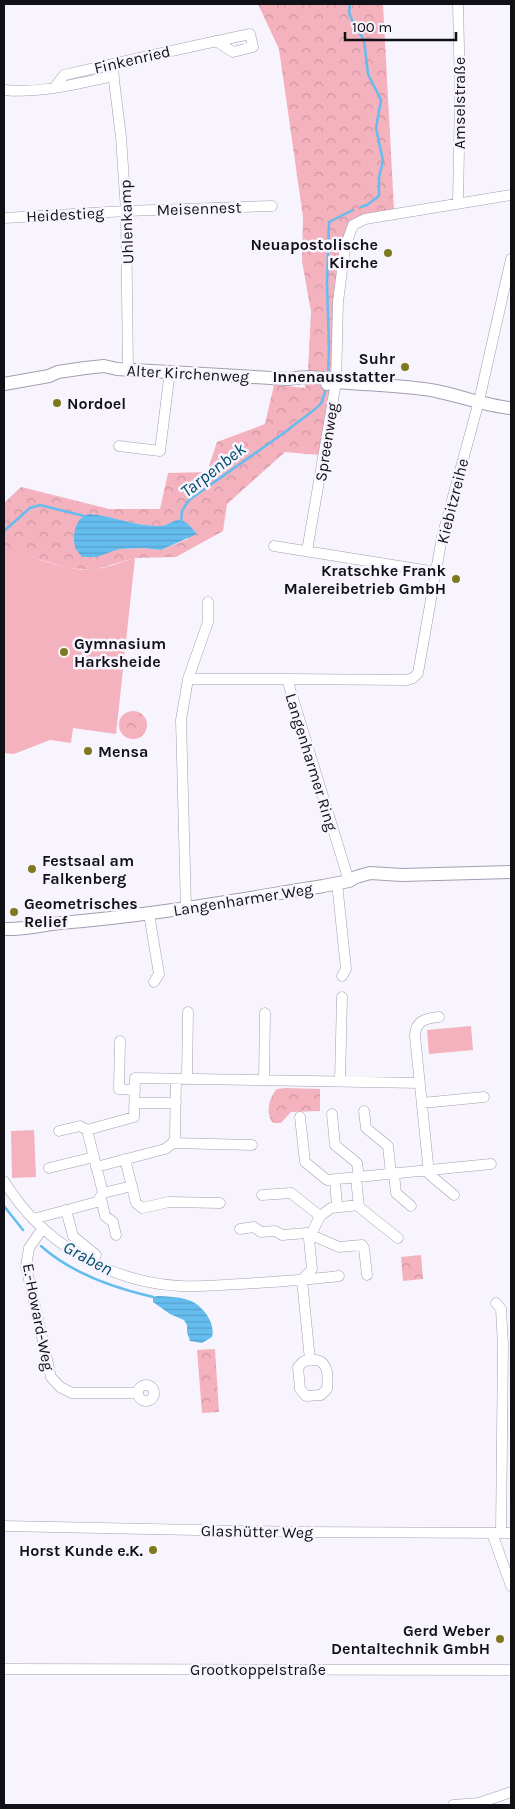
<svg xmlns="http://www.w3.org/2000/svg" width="515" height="1809" viewBox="0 0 515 1809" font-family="Karla,sans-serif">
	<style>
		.park { fill: url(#park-crowns); fill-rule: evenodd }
		.garden { fill: #f4b1be }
		.water { fill: url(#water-rules) }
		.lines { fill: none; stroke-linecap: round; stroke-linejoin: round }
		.stream { stroke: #64bdee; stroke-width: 2.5 }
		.minor-casing { stroke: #a49db2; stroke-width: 11 }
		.major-casing { stroke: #a49db2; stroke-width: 14 }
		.minor { stroke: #fff; stroke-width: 10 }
		.major { stroke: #fff; stroke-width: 12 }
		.poi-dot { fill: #7e781e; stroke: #f7f4fd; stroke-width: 2 }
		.labels { text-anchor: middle; stroke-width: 5; stroke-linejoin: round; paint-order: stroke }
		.street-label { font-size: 16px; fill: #121017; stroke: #f7f4fd }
		.poi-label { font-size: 16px; font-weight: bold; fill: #121017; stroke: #f7f4fd; text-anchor: end }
		.water-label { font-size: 18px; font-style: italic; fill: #024f6f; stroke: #f7f4fd }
	</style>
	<defs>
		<pattern id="park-crowns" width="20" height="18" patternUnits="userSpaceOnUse" patternTransform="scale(1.25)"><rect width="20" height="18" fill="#f4b1be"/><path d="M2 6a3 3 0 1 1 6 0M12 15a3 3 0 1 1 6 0" fill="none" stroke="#d097a3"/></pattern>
		<pattern id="water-rules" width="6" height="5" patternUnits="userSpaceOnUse" patternTransform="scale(1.25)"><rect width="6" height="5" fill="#64bdee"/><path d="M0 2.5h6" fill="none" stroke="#56a1cb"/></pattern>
	</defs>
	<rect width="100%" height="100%" fill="#f7f4fd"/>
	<path class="park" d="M 258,4 L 383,4 L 394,210 L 349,221 L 337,284 L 331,388 L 319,455 L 285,452 L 227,504 L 223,531 L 176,557 L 135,558 L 93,570 L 68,568 L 4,549 L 4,503 L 21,487 L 109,509 L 160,509 L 168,473 L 207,472 L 217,442 L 265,424 L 274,385 L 305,388 L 308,370 L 311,312 L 302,261 L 303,217 L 279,49 ZM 90,514 C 111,516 143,528 162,526 C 172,525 181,514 190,527 L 188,539 L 161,550 L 143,548 L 119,549 Z
		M119 725a14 14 0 1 1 28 0a14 14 0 1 1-28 0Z
		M 286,1088 L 320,1089 L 320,1111 L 291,1112 L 281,1123 L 273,1123 C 265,1114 269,1097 277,1089 Z
		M 421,1255 L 423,1279 L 403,1281 L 401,1257 Z
		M 215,1349 L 219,1412 L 202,1413 L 197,1350 Z"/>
	<path class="garden" d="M 5,548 C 29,555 69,573 93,569 C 107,568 121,562 135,558 L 116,734 L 73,728 L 71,743 L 50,740 L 14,754 L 4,753 L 4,549 Z
		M 471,1026 L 473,1050 L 429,1054 L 427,1030 Z
		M 34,1130 L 36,1177 L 12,1178 L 11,1131 Z"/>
	<path class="water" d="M 90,514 C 114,516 137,527 161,526 C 169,526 175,517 183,521 C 189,523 193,530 197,534 L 161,550 L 143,548 L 119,549 L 97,557 L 82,557 C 80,554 76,550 75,547 C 72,534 76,516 90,514 Z
		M 157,1296 C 164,1296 181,1297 188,1300 C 202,1304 216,1323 212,1337 L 202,1343 L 190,1341 L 187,1332 L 187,1325 L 184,1320 L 170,1314 L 153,1302 L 153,1297 Z"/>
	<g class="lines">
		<path class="stream" d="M 350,4 L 349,12 L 353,23 L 364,40 L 368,74 L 381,100 L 376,128 L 383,161 L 379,177 L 379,196 L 367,205 L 361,207
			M 328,375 L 329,348 L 327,283 L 329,222 L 353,210
			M 181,523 L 182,511 L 189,500 L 288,430 C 295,423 318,409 321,403 C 323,400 324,395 325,391
			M 4,531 L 30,508 L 40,505 L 84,516
			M 4,1206 L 23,1230
			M 41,1246 C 72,1274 114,1288 153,1297"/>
		<g class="minor-casing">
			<path id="minor" d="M 112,64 L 121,137 L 126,211 L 128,369
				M 55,87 L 64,75 C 126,61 188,47 250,34 L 253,47 L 233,52 L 216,41
				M 4,90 C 41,94 78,83 114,76
				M 458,203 L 460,93 L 458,4
				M 4,218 L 126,211 L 272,206
				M 119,446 L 160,451 L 170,371
				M 274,546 L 436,572
				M 307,551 L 336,382 L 338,302 L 345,247 L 353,225 L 365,219 L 511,195
				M 188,679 L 287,679 L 349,881
				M 287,679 L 407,680 L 413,678 L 418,673 L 442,537 L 479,401 L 511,259
				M 337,883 L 346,969 L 342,976
				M 186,908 L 181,720 L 188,679 L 208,622 L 208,602
				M 149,914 L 159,974 L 154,982
				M 439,1017 C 426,1018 415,1021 415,1036 L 429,1174 L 454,1195
				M 120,1041 L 119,1089 L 135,1090
				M 187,1079 L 188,1012
				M 264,1080 L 265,1013
				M 340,1081 L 342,997
				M 135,1103 L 176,1103
				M 422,1103 L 484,1097
				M 364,1111 L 366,1128 L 388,1146 L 391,1174
				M 332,1114 L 335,1145 L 357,1163 L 359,1178
				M 300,1117 L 305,1162 L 327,1180 L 491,1164
				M 87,1130 L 134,1117 L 135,1078 L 420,1083
				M 59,1131 L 80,1126 L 87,1130 L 103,1193
				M 173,1143 L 175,1137 L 176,1079
				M 125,1159 L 136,1203 L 142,1208 L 169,1202 L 220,1203
				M 96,1167 L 165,1149 L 173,1143 L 252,1145
				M 49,1168 L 94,1157
				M 394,1174 L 396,1193 L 411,1206
				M 356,1178 L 359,1207 L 398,1238
				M 335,1180 L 337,1207
				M 4,1181 C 41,1242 108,1282 180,1286 C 200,1287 220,1285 240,1284 C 273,1282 306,1280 339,1276
				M 262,1195 L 291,1193 L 320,1216
				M 101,1198 L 105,1216 L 113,1222 L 116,1235
				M 66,1210 L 73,1236 L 96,1255
				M 33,1219 L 97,1202 L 103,1193 L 132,1186
				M 43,1228 L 29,1248 L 26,1266 L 51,1377 L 60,1387 L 72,1393 L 138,1393
				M 240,1229 L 254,1227 L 261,1232 L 275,1231 L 282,1235 L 307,1233 L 339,1247 L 362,1245 L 364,1248 L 367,1275
				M 302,1280 L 312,1269 L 309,1239 L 320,1216 L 331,1208 L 359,1205
				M 302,1280 L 310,1360
				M 496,1303 L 501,1309 L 503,1345 L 501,1533
				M 317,1360 C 329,1363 328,1378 327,1389 L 321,1395 L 306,1396 L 300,1389 L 298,1367 L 304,1361 Z
				M138 1393a8 8 0 1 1 16 0a8 8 0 1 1-16 0Z
				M 4,1526 L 298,1532 L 511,1533
				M 492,1533 L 511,1586
				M 4,1669 L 511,1670
				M 453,1805 L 479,1803 L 511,1792"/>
		</g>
		<g class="major-casing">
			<path id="major" d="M 4,384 L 49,376 L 58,372 L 85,368 L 104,366 L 117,369 L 288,379 C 304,377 320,375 336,382
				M 327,384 L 336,382 C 369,385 403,385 436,391 C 461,396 486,406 511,408
				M 4,929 C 23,930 41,925 60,923 C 149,916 236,900 323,886 L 349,881 L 356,877 L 370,873 L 402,875 L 511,872"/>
		</g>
		<use href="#minor" class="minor"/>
		<use href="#major" class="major"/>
	</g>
	<g class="poi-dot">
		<circle cx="388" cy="253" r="5"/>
		<circle cx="405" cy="367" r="5"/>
		<circle cx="57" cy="403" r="5"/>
		<circle cx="456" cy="579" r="5"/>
		<circle cx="64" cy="652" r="5"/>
		<circle cx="88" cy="751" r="5"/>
		<circle cx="32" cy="869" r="5"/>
		<circle cx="14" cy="912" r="5"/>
		<circle cx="153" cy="1550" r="5"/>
		<circle cx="500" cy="1639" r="5"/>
	</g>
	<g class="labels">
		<g class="street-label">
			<text transform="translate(132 59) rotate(-13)" y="6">Finkenried</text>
			<text transform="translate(459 103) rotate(-90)" y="6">Amselstraße</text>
			<text transform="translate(199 208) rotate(-2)" y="6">Meisennest</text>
			<text transform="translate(65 214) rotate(-3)" y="6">Heidestieg</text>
			<text transform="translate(126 222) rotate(-92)" y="6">Uhlenkamp</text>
			<text transform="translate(188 373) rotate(3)" y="6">Alter Kirchenweg</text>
			<text transform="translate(326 442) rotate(-81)" y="6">Spreenweg</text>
			<text transform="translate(452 501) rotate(-76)" y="6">Kiebitzreihe</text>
			<text transform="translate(312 762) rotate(73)" y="6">Langenharmer Ring</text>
			<text transform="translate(243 899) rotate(-9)" y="6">Langenharmer Weg</text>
			<text transform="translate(39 1317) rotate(79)" y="6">E.-Howard-Weg</text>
			<text transform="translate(257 1531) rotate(1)" y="6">Glashütter Weg</text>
			<text x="258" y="1675">Grootkoppelstraße</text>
		</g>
		<g class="poi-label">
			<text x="378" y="250">Neuapostolische<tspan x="378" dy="18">Kirche</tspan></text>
			<text x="395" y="364">Suhr<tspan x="395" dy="18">Innenausstatter</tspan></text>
			<text x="67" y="409" text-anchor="start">Nordoel</text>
			<text x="446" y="576">Kratschke Frank<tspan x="446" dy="18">Malereibetrieb GmbH</tspan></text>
			<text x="74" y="649" text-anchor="start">Gymnasium<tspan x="74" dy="18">Harksheide</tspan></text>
			<text x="98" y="757" text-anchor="start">Mensa</text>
			<text x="42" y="866" text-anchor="start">Festsaal am<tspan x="42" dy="18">Falkenberg</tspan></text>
			<text x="24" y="909" text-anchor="start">Geometrisches<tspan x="24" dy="18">Relief</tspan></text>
			<text x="143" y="1556">Horst Kunde e.K.</text>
			<text x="490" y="1636">Gerd Weber<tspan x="490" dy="18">Dentaltechnik GmbH</tspan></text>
		</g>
		<g class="water-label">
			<text transform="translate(213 470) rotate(-38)" y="6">Tarpenbek</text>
			<text transform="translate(88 1258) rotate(28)" y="6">Graben</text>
		</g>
	</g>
	<rect width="515" height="1809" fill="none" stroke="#121017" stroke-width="10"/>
	<path d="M345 32v8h111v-8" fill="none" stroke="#121017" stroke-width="2.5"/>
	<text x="352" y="32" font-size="15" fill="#121017" stroke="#f7f4fd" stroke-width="4" paint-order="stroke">100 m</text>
</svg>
